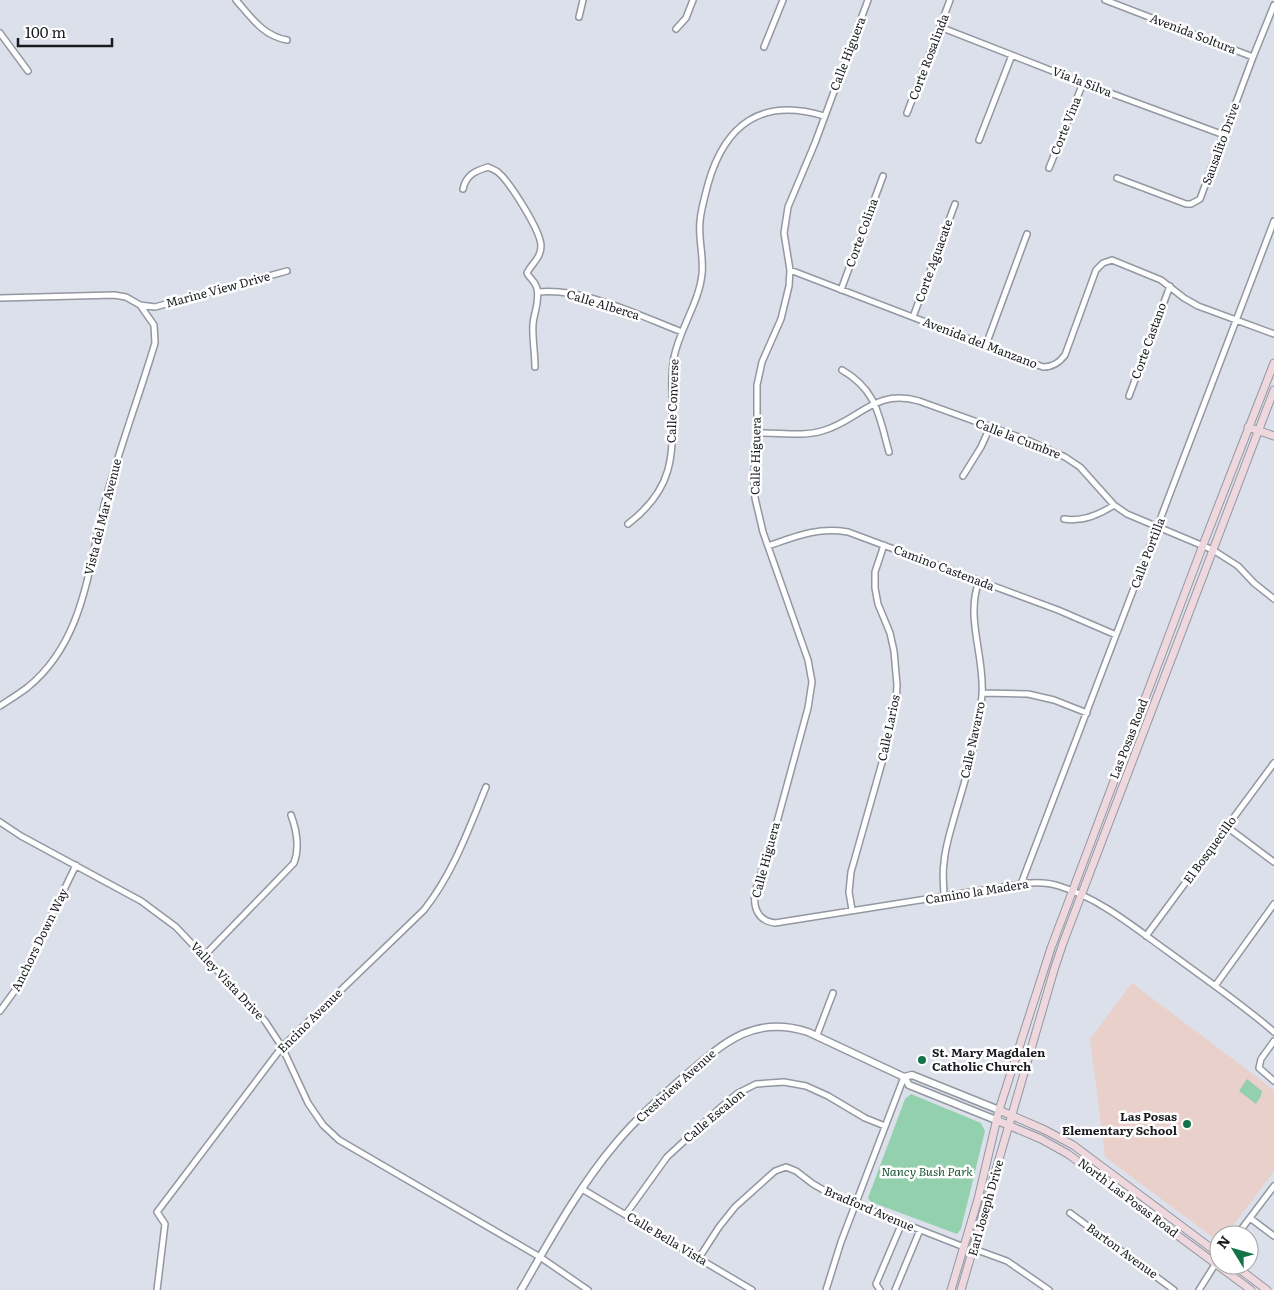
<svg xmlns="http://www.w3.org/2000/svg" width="1274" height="1290" viewBox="0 0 1274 1290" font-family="Literata,serif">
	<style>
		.education { fill: #ead0ca }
		.green { fill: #93d0ad }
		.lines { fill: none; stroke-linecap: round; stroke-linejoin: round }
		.minor-casing { stroke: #9397a1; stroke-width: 8 }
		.tertiary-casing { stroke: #9397a1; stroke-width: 9 }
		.secondary-casing { stroke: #9397a1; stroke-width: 9 }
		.minor { stroke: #fff; stroke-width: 5 }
		.tertiary { stroke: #fff; stroke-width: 6 }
		.secondary { stroke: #eed8dd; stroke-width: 7 }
		.poi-dot { fill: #137248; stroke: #fff; stroke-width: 2 }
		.labels { text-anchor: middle; stroke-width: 5; stroke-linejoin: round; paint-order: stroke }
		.street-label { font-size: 12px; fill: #191b1f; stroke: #fff }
		.poi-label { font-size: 12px; font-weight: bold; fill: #191b1f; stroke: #fff; text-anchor: start }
		.park-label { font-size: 12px; font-style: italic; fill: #1b563a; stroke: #fff }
	</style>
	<rect width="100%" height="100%" fill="#dce0eb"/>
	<path class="education" d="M 1132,983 L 1274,1090 L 1274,1171 L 1226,1235 L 1219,1235 L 1219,1242 L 1105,1157 L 1090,1039 Z"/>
	<path class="green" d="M 1247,1079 L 1262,1091 L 1261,1096 L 1256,1104 L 1239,1091 Z
		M 911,1094 L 981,1123 L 985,1131 L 961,1229 L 957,1234 L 871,1202 L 868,1198 L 905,1099 Z"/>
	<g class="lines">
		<g class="minor-casing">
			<path id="minor" d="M 236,0 C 251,17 263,36 287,40
				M 868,0 L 815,143 L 788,207 L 784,233 L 790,270 L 789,286 L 781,319 L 762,362 L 757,385 L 757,433 L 754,478 L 755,498 L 763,532 L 808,660 L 812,682 L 808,708 L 774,833 L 755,892 C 753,908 758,921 775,923 L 1021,884 C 1034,882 1047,882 1059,886 C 1101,899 1135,928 1170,953 C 1205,979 1241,1003 1274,1032
				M 1105,0 L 1253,57
				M 579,17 L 583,0
				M 940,27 L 1083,83 L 1224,135
				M 676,29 L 686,18 L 693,0
				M 0,33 L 28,71
				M 764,47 L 783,0
				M 907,113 L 950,0
				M 979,140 L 1012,55
				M 1049,168 L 1083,83
				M 1117,178 L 1186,204 L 1191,204 L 1200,199 L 1253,57 L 1274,5
				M 463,189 C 466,175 475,171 488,167 C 492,169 496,170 499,173 C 510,183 541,231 541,246 C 541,258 532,263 527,273 C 530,279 536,282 537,289 C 540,302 534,312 533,324 C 532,337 535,353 535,367
				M 790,270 L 1043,367 C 1053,367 1059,363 1065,355 L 1096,270 L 1103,263 L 1112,260 L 1161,280 L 1184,298 L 1198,306 L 1274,334
				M 841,290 L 883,176
				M 538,292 C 583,287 640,316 682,332
				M 0,298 L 114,295 L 126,297 L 140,305 L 155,307 L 287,271
				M 913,317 L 955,204
				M 986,345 L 1027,234
				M 842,370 C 877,390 879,416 889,452
				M 1129,396 L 1170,286
				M 757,433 C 778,432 802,437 822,431 C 859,421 874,388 919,401 L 1027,440 L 1065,457 L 1080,467 L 1114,505 L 1127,514 L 1213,550 L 1238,566 L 1254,583 L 1274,599
				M 963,476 L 981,447 L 990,427
				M 1064,519 C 1082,522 1099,515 1114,505
				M 628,524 C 676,487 673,454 672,398 C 672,385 671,370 674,357 C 680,328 699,303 702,274 C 704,256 698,239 700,221 C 701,209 705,196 708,184 C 725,124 762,97 824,116
				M 768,546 C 797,536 817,527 848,532 L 1058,610 L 1116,635
				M 982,693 L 1028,694 L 1054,700 L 1087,713
				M 0,706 C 9,700 19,694 28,687 C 90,636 88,554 110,484 C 124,436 141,390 155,343 L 154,325 L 140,305
				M 0,822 L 21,836 L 141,901 L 176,927 L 265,1021 L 282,1047 L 308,1103 L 323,1125 L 339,1140 L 540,1257 L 588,1290
				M 1227,827 L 1274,862
				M 1021,884 L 1274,221
				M 944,897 C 944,886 942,874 944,863 C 945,847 950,833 954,818 C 966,777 979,737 982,695 C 985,656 965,619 979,581
				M 852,910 L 849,892 L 851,872 L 885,752 L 896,702 L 897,685 L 894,651 L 890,633 L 878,604 L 875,588 L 875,572 L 884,545
				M 1146,936 L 1274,763
				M 204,956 L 294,863 C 300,847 297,831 291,815
				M 1215,986 L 1274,904
				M 0,1011 L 16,989 L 76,865
				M 817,1035 L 833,993
				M 1274,1041 L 1261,1059 L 1259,1068 L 1274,1081
				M 582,1189 L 752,1290
				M 1070,1213 L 1174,1290
				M 626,1214 L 667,1157 L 720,1108 L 738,1093 L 756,1084 L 784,1082 L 806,1086 L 828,1096 L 865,1118 L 885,1126
				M 1250,1218 L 1274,1236
				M 1237,1235 L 1274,1186
				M 974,1249 L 1007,1261 L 1049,1290
				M 699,1258 L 719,1227 L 735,1207 L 775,1171 L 786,1167 L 796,1171 L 813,1184 L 834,1196 L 964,1247
				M 157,1290 L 165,1224 L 157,1212 L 282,1047 L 424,910 C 453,873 468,831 486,787
				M 826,1290 L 841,1242 L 904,1077
				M 880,1290 L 876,1284 L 902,1223
				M 895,1290 L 920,1230
				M 1199,1290 L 1216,1263"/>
		</g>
		<g class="tertiary-casing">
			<path id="tertiary" d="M 904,1077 L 912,1075 L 999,1110
				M 521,1290 C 550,1240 578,1188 616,1143 C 636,1119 660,1098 684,1077 C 722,1044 753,1014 808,1032 L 904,1077 L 909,1085 L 996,1120"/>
		</g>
		<g class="secondary-casing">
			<path id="secondary" d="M 1248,427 L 1274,436
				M 999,1110 L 1045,1130 L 1073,1145 L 1219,1254
				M 996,1120 L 1041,1139 L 1068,1154 L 1251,1290
				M 1234,1265 L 1267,1290
				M 951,1290 L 978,1199 L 999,1110 L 1051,948 L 1203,545 L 1274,363
				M 961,1290 L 1054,970 L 1063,943 L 1274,390"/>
		</g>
		<use href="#minor" class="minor"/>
		<use href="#tertiary" class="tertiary"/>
		<use href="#secondary" class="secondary"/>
	</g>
	<g class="poi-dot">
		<circle cx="922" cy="1060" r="5"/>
		<circle cx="1187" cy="1124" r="5"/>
	</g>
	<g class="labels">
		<g class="street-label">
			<text transform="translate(1193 34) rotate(21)" y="4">Avenida Soltura</text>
			<text transform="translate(848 54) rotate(-69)" y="4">Calle Higuera</text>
			<text transform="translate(929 57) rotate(-69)" y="4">Corte Rosalinda</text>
			<text transform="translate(1082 82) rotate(21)" y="4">Via la Silva</text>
			<text transform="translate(1066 126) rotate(-68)" y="4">Corte Vina</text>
			<text transform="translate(1221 144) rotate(-70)" y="4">Sausalito Drive</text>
			<text transform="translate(862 233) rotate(-70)" y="4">Corte Colina</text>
			<text transform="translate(934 261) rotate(-70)" y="4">Corte Aguacate</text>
			<text transform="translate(218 290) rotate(-15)" y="4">Marine View Drive</text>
			<text transform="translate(603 305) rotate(17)" y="4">Calle Alberca</text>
			<text transform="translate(1149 341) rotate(-70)" y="4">Corte Castano</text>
			<text transform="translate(980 343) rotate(21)" y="4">Avenida del Manzano</text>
			<text transform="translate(673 401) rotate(-88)" y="4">Calle Converse</text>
			<text transform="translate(1018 439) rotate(21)" y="4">Calle la Cumbre</text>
			<text transform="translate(756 456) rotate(-89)" y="4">Calle Higuera</text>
			<text transform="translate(103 517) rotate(-76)" y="4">Vista del Mar Avenue</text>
			<text transform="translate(1148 553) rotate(-69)" y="4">Calle Portilla</text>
			<text transform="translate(944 568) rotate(21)" y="4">Camino Castenada</text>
			<text transform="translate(889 728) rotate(-78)" y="4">Calle Larios</text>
			<text transform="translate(1129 739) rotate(-69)" y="4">Las Posas Road</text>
			<text transform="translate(973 740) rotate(-78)" y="4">Calle Navarro</text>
			<text transform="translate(1210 850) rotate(-54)" y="4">El Bosquecillo</text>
			<text transform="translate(766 860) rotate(-75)" y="4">Calle Higuera</text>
			<text transform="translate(977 892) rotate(-9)" y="4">Camino la Madera</text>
			<text transform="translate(40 940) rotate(-64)" y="4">Anchors Down Way</text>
			<text transform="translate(227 981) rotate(47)" y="4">Valley Vista Drive</text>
			<text transform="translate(310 1021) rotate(-45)" y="4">Encino Avenue</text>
			<text transform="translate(676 1086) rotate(-42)" y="4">Crestview Avenue</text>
			<text transform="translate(714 1116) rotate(-40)" y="4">Calle Escalon</text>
			<text transform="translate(1128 1198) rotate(37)" y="4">North Las Posas Road</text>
			<text transform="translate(986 1208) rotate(-74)" y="4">Earl Joseph Drive</text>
			<text transform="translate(869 1209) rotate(23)" y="4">Bradford Avenue</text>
			<text transform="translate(667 1239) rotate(31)" y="4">Calle Bella Vista</text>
			<text transform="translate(1122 1251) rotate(36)" y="4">Barton Avenue</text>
		</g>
		<g class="poi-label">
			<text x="932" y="1057">St. Mary Magdalen<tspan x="932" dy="14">Catholic Church</tspan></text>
			<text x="1177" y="1121" text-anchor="end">Las Posas<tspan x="1177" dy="14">Elementary School</tspan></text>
		</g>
		<g class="park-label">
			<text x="927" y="1176">Nancy Bush Park</text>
		</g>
	</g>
	<g transform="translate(1234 1250) rotate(307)"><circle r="24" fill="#ffffff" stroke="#a3a4a5"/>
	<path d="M0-4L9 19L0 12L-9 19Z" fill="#137248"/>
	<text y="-8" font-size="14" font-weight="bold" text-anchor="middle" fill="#191b1f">N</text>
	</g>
	<path d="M18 38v8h94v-8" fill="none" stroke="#191b1f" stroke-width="2.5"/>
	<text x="25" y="38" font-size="15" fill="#191b1f" stroke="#ffffff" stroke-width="4" paint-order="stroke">100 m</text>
</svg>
